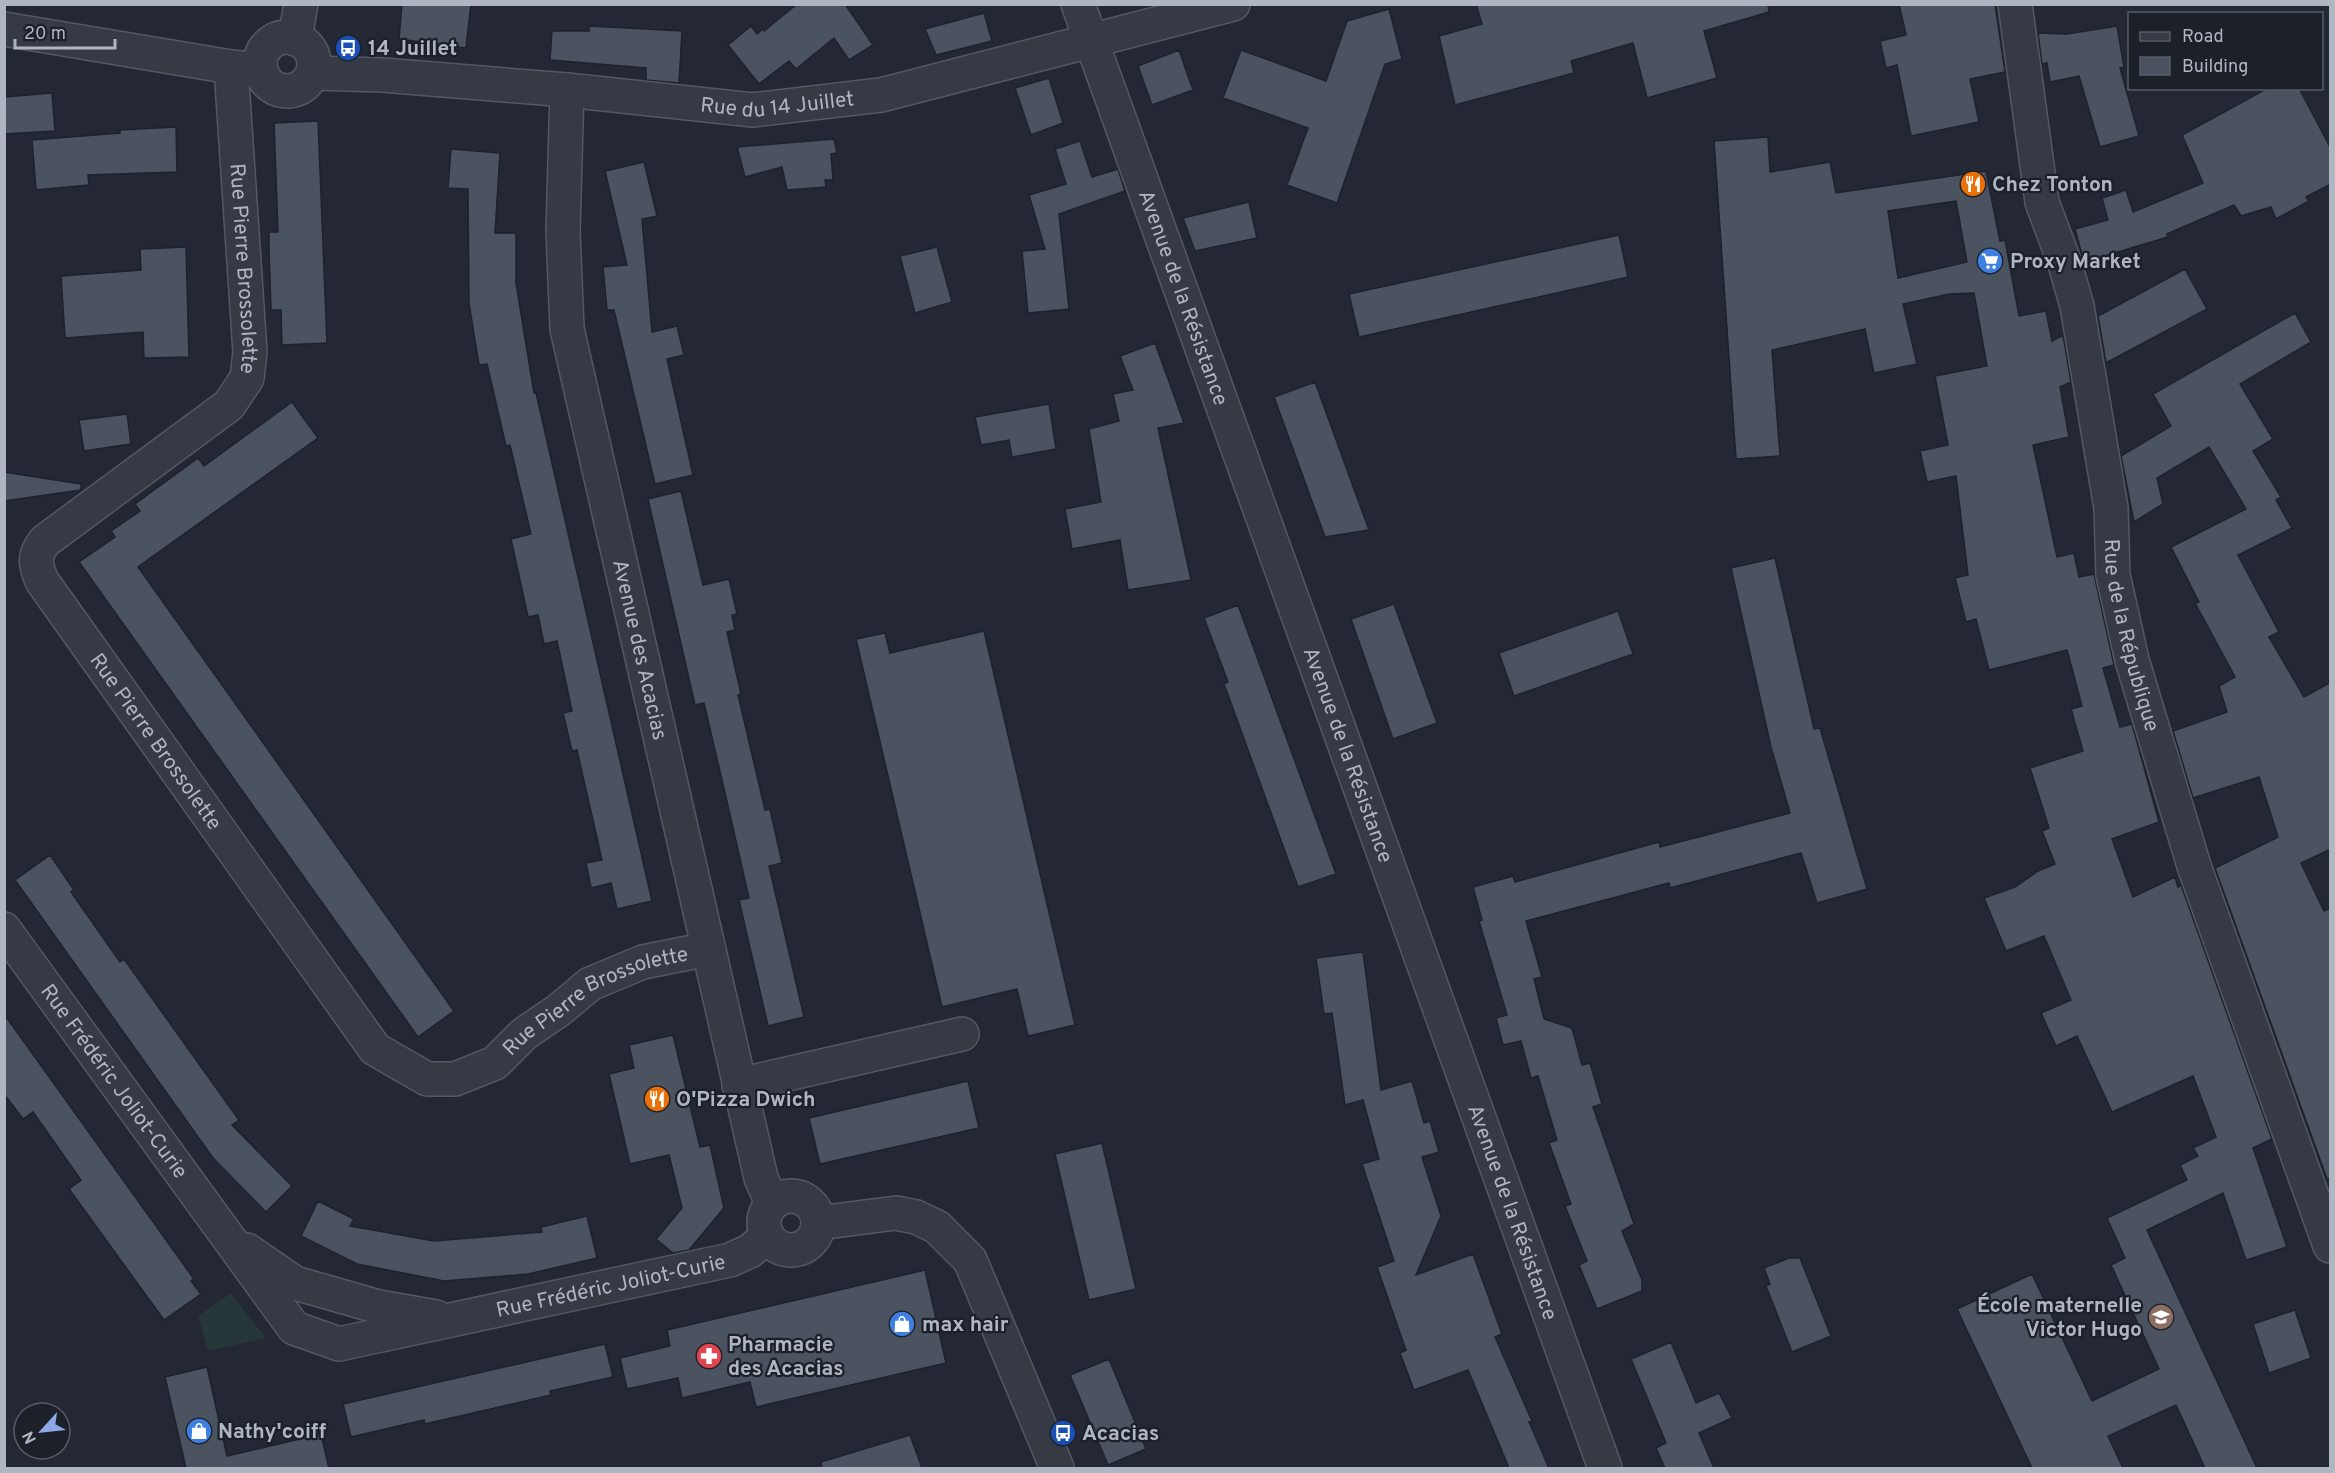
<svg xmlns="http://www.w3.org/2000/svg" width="2335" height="1473" viewBox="0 0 2335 1473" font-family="Overpass,sans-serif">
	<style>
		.green { fill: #273638 }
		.building { fill: #4b5260; stroke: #1d222c; stroke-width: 1.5; fill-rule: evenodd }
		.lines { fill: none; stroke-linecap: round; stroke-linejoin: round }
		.minor-casing { stroke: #535863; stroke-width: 36 }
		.minor { stroke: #363a45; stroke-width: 33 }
		.labels { text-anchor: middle; stroke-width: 4.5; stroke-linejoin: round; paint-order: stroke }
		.poi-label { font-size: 21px; font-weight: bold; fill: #b0b5c2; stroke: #1b2029; text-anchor: start }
		.street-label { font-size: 21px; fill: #b0b5c2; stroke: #1b2029 }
	</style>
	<rect width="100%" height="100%" fill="#232834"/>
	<path class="green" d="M 231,1293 L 266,1338 L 208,1351 L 198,1316 Z"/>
	<path class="building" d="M 402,4 L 471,4 L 466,48 L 399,39 Z
		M 797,4 L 845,4 L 873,45 L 849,60 L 834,38 L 796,69 L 789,61 L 759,84 L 728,45 L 751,26 L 757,34 L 763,29 L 764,31 Z
		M 1476,4 L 1768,4 L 1769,12 L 1704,31 L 1717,78 L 1647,98 L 1633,43 L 1571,61 L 1574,73 L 1455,105 L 1439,36 L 1482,24 Z
		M 1899,4 L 1995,4 L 2005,72 L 1970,79 L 1979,122 L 1911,136 L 1897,65 L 1886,68 L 1880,41 L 1906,35 Z
		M 1389,9 L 1402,59 L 1385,64 L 1337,203 L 1287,185 L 1308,128 L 1223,98 L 1241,50 L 1326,81 L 1347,21 Z
		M 984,13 L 992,41 L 936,55 L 925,29 Z
		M 589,26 L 682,31 L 679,83 L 646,80 L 646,68 L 550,60 L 552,31 L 589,31 Z
		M 2117,26 L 2124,67 L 2120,68 L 2139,136 L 2100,147 L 2079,76 L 2050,82 L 2047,63 L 2042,64 L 2038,33 L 2067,34 Z
		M 1179,50 L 1193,90 L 1152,105 L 1138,66 Z
		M 1049,78 L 1063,123 L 1031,135 L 1015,88 Z
		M 2268,88 L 2299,88 L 2331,149 L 2331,184 L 2306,197 L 2309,201 L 2276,219 L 2271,207 L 2241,216 L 2234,205 L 2167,234 L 2168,237 L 2084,262 L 2075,229 L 2108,220 L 2102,198 L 2126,190 L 2133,212 L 2203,183 L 2182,135 Z
		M 52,93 L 55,131 L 4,134 L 4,97 Z
		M 318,121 L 327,343 L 282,345 L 281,310 L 271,310 L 269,249 L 269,232 L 278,232 L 274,123 Z
		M 176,127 L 177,172 L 88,175 L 89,185 L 36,190 L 32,140 L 120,133 L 120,130 Z
		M 1768,137 L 1770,172 L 1830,162 L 1836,193 L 1986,171 L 2000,241 L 2005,240 L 2019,316 L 2046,311 L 2052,341 L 2063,335 L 2071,382 L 2060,387 L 2069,437 L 2033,445 L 2057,557 L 2074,553 L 2079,577 L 2094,574 L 2114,665 L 2103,668 L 2120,727 L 2132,724 L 2159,822 L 2112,839 L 2133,897 L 2175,877 L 2178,887 L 2181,885 L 2272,1139 L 2253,1148 L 2287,1247 L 2246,1260 L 2223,1193 L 2147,1230 L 2257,1468 L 2205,1468 L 2176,1405 L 2108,1436 L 2123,1468 L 2032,1468 L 1957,1309 L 2032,1274 L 2092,1401 L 2159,1369 L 2111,1265 L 2125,1258 L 2107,1218 L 2187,1180 L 2180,1165 L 2198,1156 L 2193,1148 L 2216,1137 L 2193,1076 L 2112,1112 L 2077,1036 L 2056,1046 L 2041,1013 L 2071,1000 L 2044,936 L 2006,951 L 1984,898 L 2015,887 L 2038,871 L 2055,864 L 2042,831 L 2049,828 L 2030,768 L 2083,751 L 2071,709 L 2082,706 L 2067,650 L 1989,670 L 1976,619 L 1966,622 L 1955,578 L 1968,575 L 1956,476 L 1927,482 L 1920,451 L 1948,445 L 1935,376 L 1987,366 L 1974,293 L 1949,294 L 1903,304 L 1917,364 L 1874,373 L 1865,329 L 1772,350 L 1780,456 L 1736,459 L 1714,141 ZM 1956,201 L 1967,262 L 1898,278 L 1888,211 Z
		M 834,139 L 837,153 L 831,154 L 833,180 L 825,180 L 826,187 L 787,190 L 782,167 L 745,177 L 737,147 Z
		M 1080,141 L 1092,177 L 1118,169 L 1125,191 L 1059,214 L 1069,309 L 1028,313 L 1022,251 L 1045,249 L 1029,195 L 1066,184 L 1055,149 Z
		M 451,149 L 500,153 L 495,233 L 516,233 L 516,283 L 534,393 L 536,393 L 652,901 L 617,909 L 611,883 L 591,888 L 586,863 L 602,860 L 577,750 L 572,751 L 563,713 L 572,711 L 557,641 L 544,644 L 538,615 L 528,617 L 511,539 L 531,534 L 510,445 L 506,446 L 487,364 L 479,365 L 469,303 L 468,189 L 448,188 Z
		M 644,162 L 657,216 L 642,219 L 652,332 L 677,326 L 684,355 L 667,359 L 693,475 L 655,484 L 614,310 L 607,310 L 603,267 L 627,265 L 605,171 Z
		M 1249,202 L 1257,238 L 1195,251 L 1183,218 Z
		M 1619,235 L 1628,277 L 1359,337 L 1349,294 Z
		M 186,247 L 189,357 L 144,358 L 143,332 L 65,338 L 61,276 L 141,270 L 140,249 Z
		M 937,247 L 952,302 L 915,313 L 900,256 Z
		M 2185,269 L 2207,309 L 2106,363 L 2098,316 Z
		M 2295,313 L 2311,342 L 2240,384 L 2273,439 L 2253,451 L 2281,497 L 2276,500 L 2292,528 L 2238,555 L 2279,632 L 2269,637 L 2304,697 L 2331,682 L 2331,849 L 2301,863 L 2324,911 L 2331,908 L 2331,1178 L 2327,1179 L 2215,868 L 2278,837 L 2259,777 L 2193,798 L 2173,731 L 2227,712 L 2219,686 L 2235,677 L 2195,603 L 2199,602 L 2171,547 L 2246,509 L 2209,447 L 2157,478 L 2163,504 L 2134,522 L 2121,456 L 2171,426 L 2153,394 Z
		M 1155,343 L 1184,423 L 1158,428 L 1191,580 L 1128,590 L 1120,540 L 1072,549 L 1065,509 L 1101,502 L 1089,429 L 1119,421 L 1113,394 L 1133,390 L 1120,356 Z
		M 1315,382 L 1369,530 L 1325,537 L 1274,397 Z
		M 292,402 L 318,438 L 138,567 L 454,1011 L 418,1037 L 79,562 L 115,537 L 111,531 L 140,511 L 135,504 L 198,458 L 204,466 Z
		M 1049,404 L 1056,449 L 1012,457 L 1009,440 L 981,445 L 975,417 Z
		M 127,414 L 131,444 L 84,451 L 79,420 Z
		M 4,472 L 81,484 L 81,490 L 4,501 Z
		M 681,491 L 703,585 L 729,579 L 737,614 L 732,615 L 735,630 L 727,632 L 741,694 L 738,695 L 765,810 L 770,809 L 782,863 L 769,866 L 804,1017 L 768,1026 L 739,900 L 749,898 L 725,793 L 704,703 L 695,705 L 648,499 Z
		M 1775,558 L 1814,729 L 1820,728 L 1867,889 L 1817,903 L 1801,853 L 1670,888 L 1669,883 L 1526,921 L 1542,977 L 1534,979 L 1544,1019 L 1572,1028 L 1582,1065 L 1590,1063 L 1602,1104 L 1593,1107 L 1634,1224 L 1622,1231 L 1642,1280 L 1642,1291 L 1597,1309 L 1579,1265 L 1587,1261 L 1565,1206 L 1571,1204 L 1549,1143 L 1557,1140 L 1538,1076 L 1531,1078 L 1521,1041 L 1503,1045 L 1496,1018 L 1507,1015 L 1479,921 L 1482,920 L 1473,887 L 1513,876 L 1515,882 L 1659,842 L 1660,847 L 1790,813 L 1771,747 L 1731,568 Z
		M 1394,604 L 1437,723 L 1393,739 L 1351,619 Z
		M 1238,605 L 1336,874 L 1298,887 L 1224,684 L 1228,682 L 1204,618 Z
		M 1618,611 L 1633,654 L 1514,696 L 1499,653 Z
		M 984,631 L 1075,1025 L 1028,1036 L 1017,989 L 942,1007 L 856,639 L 885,633 L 890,653 Z
		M 50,855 L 74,890 L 71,892 L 120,962 L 124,959 L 239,1120 L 232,1125 L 292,1186 L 266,1212 L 213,1158 L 15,880 Z
		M 1363,952 L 1381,1090 L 1412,1081 L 1424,1123 L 1430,1121 L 1439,1152 L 1422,1157 L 1441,1216 L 1416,1275 L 1473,1254 L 1502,1334 L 1495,1337 L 1532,1421 L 1529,1422 L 1549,1468 L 1509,1468 L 1468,1370 L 1414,1390 L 1400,1353 L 1406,1350 L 1377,1267 L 1394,1261 L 1362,1164 L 1379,1159 L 1363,1100 L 1345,1105 L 1332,1013 L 1324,1014 L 1316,958 Z
		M 4,1014 L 194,1279 L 191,1281 L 201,1294 L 164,1320 L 69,1189 L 81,1180 L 33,1112 L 23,1119 L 4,1094 Z
		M 673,1035 L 700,1147 L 710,1145 L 724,1208 L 689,1250 L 673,1253 L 656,1239 L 682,1208 L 669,1155 L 630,1164 L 609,1074 L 634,1068 L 629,1045 Z
		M 968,1081 L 979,1128 L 820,1164 L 809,1118 Z
		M 1102,1143 L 1136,1289 L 1089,1300 L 1055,1154 Z
		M 318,1201 L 354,1219 L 350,1226 L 434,1241 L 542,1232 L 541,1227 L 587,1216 L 597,1258 L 528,1274 L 444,1281 L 357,1264 L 301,1236 Z
		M 1789,1258 L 1800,1258 L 1831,1336 L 1792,1352 L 1766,1286 L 1770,1284 L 1764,1268 Z
		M 925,1270 L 946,1363 L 756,1407 L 750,1382 L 682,1398 L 678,1378 L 627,1389 L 620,1358 L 670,1346 L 667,1330 Z
		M 2295,1310 L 2311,1358 L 2269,1373 L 2253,1324 Z
		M 1671,1342 L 1696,1403 L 1719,1393 L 1732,1418 L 1699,1433 L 1714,1468 L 1665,1468 L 1656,1448 L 1666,1443 L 1631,1359 Z
		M 605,1344 L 613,1377 L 550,1391 L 551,1395 L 425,1424 L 424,1420 L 351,1437 L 343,1404 Z
		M 1109,1359 L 1146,1449 L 1108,1465 L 1070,1375 Z
		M 207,1367 L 227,1456 L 321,1434 L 329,1468 L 186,1468 L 165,1377 Z
		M 910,1435 L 922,1468 L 822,1468 L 821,1462 Z"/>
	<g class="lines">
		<g class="minor-casing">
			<g id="minor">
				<path id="s1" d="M 1078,4 L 1605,1468"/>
				<path id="s2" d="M 2015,4 L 2042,202 L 2064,261 L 2077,306 L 2111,508 L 2113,575 L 2132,660 L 2194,866 L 2330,1246"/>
				<path d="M 4,29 L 231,67 L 261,70"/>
				<circle cx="287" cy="64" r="27"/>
				<path d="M 295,39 L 301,4"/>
				<path id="s3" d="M 231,67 L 250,352 L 247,378 L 229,405 L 45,541 C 33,556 35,564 42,581 L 375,1049 L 427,1079 L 455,1079 L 495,1063 L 524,1034 L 559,1010 L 590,984 L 643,962 L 708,949"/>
				<path id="s4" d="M 313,73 L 382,75 L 567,90 L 753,110 L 881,95 L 1233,4"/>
				<path id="s5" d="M 567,90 L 563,231 L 567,329 L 761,1178 L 772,1203"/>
				<path id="s6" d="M 4,929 L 294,1328 L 339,1344 L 730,1260 L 750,1251 L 767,1236"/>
				<path d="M 739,1085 L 962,1034"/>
				<circle cx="791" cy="1223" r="27"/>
				<path d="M 818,1223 L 896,1213 L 916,1217 L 937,1227 L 970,1260 L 1057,1468"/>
				<path d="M 247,1250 L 295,1283 L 379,1307 L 436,1317"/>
			</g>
		</g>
		<use href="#minor" class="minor"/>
	</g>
	<defs>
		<g id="bus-disc" transform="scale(1.35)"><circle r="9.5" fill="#1a4fb4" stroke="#1b2029"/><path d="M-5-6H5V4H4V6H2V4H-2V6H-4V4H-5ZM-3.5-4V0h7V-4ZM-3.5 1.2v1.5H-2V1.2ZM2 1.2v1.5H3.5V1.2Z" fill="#fff"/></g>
		<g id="restaurant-disc" transform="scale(1.35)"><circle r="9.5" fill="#e8710a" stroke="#1b2029"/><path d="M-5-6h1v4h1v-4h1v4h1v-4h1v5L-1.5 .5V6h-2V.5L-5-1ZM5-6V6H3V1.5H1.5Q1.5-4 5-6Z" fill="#fff"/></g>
		<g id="supermarket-disc" transform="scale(1.35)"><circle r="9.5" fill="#3f7fe0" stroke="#1b2029"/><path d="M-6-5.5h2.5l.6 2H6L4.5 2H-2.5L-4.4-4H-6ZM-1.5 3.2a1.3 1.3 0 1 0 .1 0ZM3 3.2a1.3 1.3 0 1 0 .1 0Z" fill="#fff"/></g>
		<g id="school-disc" transform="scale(1.35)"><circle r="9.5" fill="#8d6e63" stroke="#1b2029"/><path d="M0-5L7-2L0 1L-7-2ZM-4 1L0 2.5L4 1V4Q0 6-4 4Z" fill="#fff"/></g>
		<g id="shop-disc" transform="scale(1.35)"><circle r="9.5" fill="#3f7fe0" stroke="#1b2029"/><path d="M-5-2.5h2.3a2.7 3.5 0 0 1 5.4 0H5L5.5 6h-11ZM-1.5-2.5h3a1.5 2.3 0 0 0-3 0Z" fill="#fff"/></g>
		<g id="pharmacy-disc" transform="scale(1.35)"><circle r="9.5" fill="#e0444e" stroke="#1b2029"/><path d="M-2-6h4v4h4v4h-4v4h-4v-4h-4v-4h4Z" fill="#fff"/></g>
	</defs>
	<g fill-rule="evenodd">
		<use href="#bus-disc" x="348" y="48"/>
		<use href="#restaurant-disc" x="1973" y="184"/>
		<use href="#supermarket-disc" x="1990" y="261"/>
		<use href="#restaurant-disc" x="657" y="1099"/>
		<use href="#school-disc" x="2161" y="1317"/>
		<use href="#shop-disc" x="902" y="1324"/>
		<use href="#pharmacy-disc" x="709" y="1356"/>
		<use href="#shop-disc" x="199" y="1431"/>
		<use href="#bus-disc" x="1063" y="1433"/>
	</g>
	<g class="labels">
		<g class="poi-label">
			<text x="368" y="55">14 Juillet</text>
			<text x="1992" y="191">Chez Tonton</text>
			<text x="2010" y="268">Proxy Market</text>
			<text x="676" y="1106">O'Pizza Dwich</text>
			<text x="2142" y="1312" text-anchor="end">École maternelle<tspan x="2142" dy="24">Victor Hugo</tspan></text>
			<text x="922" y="1331">max hair</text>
			<text x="728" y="1351">Pharmacie<tspan x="728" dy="24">des Acacias</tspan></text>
			<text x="218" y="1438">Nathy'coiff</text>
			<text x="1082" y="1440">Acacias</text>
		</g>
		<g class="street-label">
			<text dy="7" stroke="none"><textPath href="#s4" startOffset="466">Rue du 14 Juillet</textPath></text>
			<text dy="7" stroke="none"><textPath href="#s3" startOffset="202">Rue Pierre Brossolette</textPath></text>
			<text dy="7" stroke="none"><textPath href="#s1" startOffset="312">Avenue de la Résistance</textPath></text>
			<text dy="7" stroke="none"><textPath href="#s2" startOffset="644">Rue de la République</textPath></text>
			<text dy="7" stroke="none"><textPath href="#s5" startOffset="568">Avenue des Acacias</textPath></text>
			<text dy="7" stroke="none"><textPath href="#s3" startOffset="813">Rue Pierre Brossolette</textPath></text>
			<text dy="7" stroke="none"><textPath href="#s1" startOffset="798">Avenue de la Résistance</textPath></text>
			<text dy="7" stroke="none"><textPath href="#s3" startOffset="1443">Rue Pierre Brossolette</textPath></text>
			<text dy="7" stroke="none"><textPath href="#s6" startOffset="188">Rue Frédéric Joliot-Curie</textPath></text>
			<text dy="7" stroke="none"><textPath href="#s1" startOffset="1284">Avenue de la Résistance</textPath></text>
			<text dy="7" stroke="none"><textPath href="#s6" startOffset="819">Rue Frédéric Joliot-Curie</textPath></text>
		</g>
	</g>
	<rect width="2335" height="1473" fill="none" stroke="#b0b5c2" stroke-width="12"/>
	<rect x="2128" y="12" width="195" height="78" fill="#1b2029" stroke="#575c66" stroke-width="1.5"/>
	<rect x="2140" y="32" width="30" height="9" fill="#363a45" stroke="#575c66" stroke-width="1.5"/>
	<text x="2182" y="42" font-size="18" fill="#b0b5c2">Road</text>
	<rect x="2140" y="57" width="30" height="18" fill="#4b5260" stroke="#575c66" stroke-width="1.5"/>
	<text x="2182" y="72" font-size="18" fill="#b0b5c2">Building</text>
	<g transform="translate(42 1431) rotate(243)"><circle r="28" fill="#1b2029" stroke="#575c66" stroke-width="1.5"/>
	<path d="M0-4.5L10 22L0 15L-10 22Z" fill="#8ea7e9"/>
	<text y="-9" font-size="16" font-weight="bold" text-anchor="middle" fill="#b0b5c2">N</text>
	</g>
	<path d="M15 39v9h100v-9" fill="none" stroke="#b0b5c2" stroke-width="3"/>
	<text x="24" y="39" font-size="18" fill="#b0b5c2" stroke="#1b2029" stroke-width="4.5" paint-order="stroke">20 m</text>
</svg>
